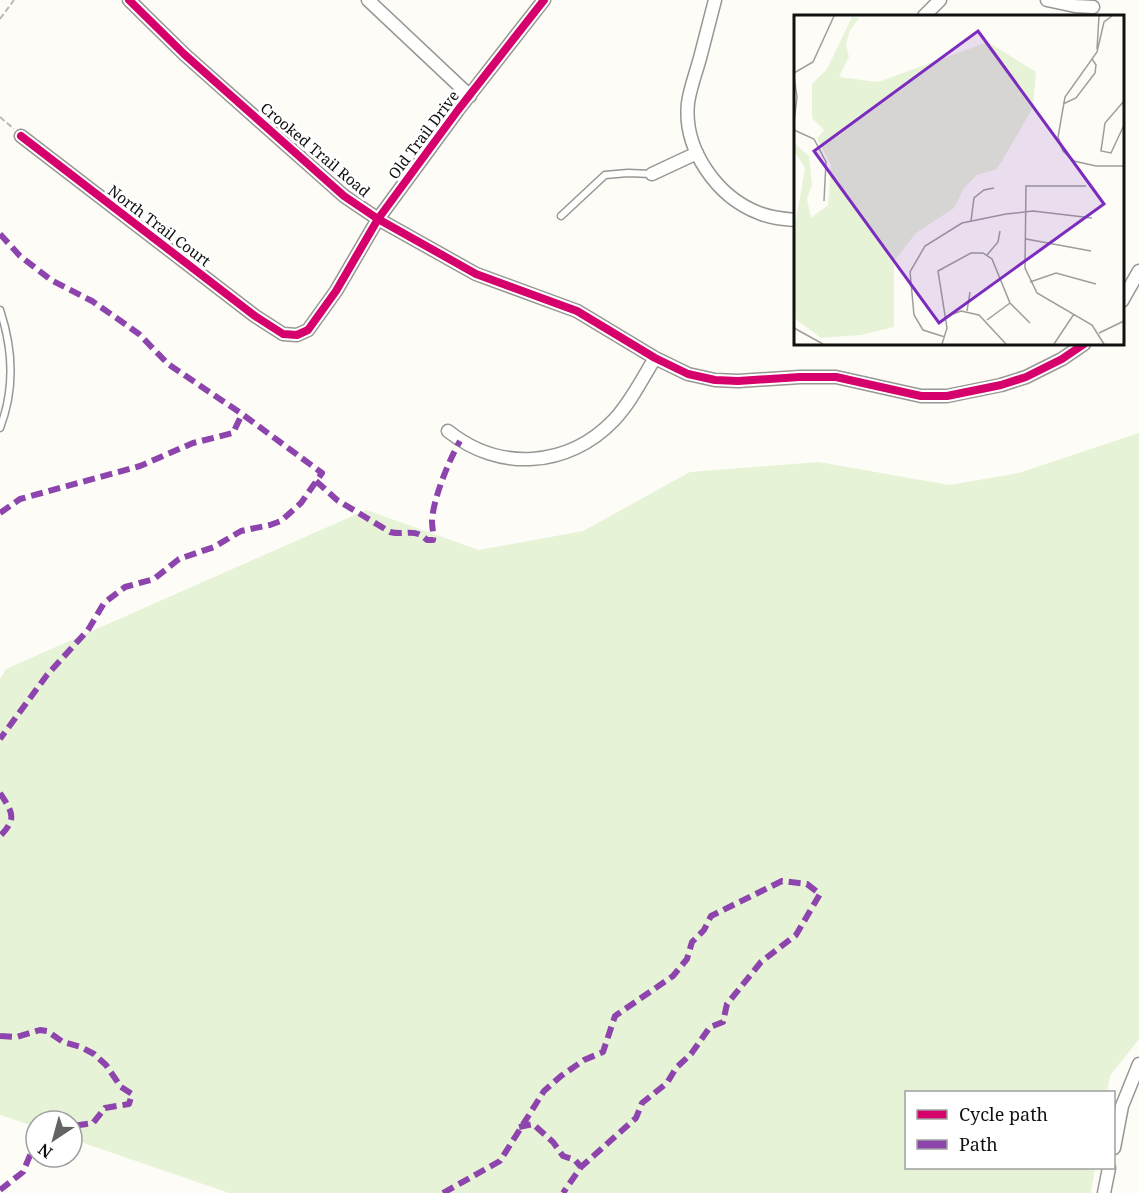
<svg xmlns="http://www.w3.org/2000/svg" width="1139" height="1193" viewBox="0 0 1139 1193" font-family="'Noto Serif',serif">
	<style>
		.green { fill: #e7f3d7 }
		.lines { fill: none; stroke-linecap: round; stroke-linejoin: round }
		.service-casing { stroke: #979795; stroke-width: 9 }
		.minor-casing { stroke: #979795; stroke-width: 15 }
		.path { stroke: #b9b9b8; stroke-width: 2; stroke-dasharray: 6 3; stroke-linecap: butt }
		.service { stroke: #fffffe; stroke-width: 6 }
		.minor { stroke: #fffffe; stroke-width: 12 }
		.quiet { stroke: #8e44ad; stroke-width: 6; stroke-dasharray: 12 6; stroke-linecap: butt }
		.cycleway-casing { stroke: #fff; stroke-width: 11 }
		.cycleway { stroke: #d6006c; stroke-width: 8 }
		.labels { text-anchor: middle; stroke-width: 6; stroke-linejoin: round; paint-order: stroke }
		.street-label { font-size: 15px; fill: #111; stroke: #fff }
		.inset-road { fill: none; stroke: #9f9e9b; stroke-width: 1.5 }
		.view { fill: #7b2cbf; fill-opacity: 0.15; stroke: #7b2cbf; stroke-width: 3 }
		.inset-edge { fill: none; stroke: #111; stroke-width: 3 }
	</style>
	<rect width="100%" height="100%" fill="#fdfcf7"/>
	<path class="green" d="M 1139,433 L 1139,1039 L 1110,1076 L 1107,1092 L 906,1092 L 906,1168 L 1095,1168 L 1091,1193 L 229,1193 L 72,1139 L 72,1121 L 36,1121 L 36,1127 L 0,1115 L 0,679 L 6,669 L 366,510 L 479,550 L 583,531 L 690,472 L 819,462 L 949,485 L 1019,473 Z"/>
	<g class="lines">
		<g class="service-casing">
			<path id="service" d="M 561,216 L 605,175 L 628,173 L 652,174
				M 0,310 C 13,349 15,389 0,428"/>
		</g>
		<g class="minor-casing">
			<path id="minor" d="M 129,0 L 184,54 L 344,196 L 378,219 L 476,274 L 577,311 L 655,358 L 688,374 L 715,380 L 738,381 L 800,377 L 836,377 L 921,396 L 947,396 L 1001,385 L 1026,377 L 1062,359 L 1084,344
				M 368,0 L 470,96
				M 715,0 C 710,19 705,39 700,58 C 696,73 690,88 688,103 C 683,149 717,197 759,213 C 771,218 783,219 796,220
				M 1047,0 L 1075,6 L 1093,7
				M 924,16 L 940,0
				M 21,136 L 255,316 L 283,334 L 297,335 L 308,330 L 336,291 L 378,219 L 458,110 L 544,0
				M 652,174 L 697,153
				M 1122,301 L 1139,271
				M 448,431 C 499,472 568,468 614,420 C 631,402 642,379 655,358
				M 1114,1148 L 1122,1106 L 1139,1064
				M 1104,1193 L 1109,1168"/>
		</g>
		<path class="path" d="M 0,19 L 14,0
			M 0,117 L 14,129"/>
		<use href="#service" class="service"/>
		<use href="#minor" class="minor"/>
		<path class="quiet" d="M 0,234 L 20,256 L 51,280 L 92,301 L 125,324 L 139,334 L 168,364 L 242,414 L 322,473 L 301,503 L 281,521 L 270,525 L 241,531 L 214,547 L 179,559 L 154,579 L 125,587 L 104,603 L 88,630 L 47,675 L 0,739
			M 316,481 L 337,500 L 390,532 C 406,536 414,527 427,540 L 433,540 C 434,534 432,528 432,521 C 433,499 449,460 460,441
			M 0,513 L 20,499 L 140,466 L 193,443 L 233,433 L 242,414
			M 0,793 C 12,812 18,818 0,836
			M 0,1036 L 17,1037 L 40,1030 L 47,1031 L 63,1042 L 81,1047 L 94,1054 L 106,1065 L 121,1087 L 132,1094 L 129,1104 L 105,1108 L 93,1123 L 72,1126
			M 519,1127 L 533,1124 L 553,1142 L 563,1156 L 575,1160 L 581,1167
			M 0,1190 L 23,1172 L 36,1141
			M 443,1193 L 500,1161 L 544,1091 L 561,1076 L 584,1060 L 603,1052 L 615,1016 L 673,976 L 687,959 L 692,942 L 704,930 L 711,916 L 782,881 L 807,884 L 820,894 L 796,935 L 761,962 L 727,1004 L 723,1022 L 710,1027 L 691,1054 L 676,1068 L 667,1083 L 642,1103 L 636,1118 L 581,1167 L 563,1193"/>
		<g class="cycleway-casing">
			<path id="cycleway" d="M 129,0 L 184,54 L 344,196 L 378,219 L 476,274 L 577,311 L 655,358 L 688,374 L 715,380 L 738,381 L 800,377 L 836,377 L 921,396 L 947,396 L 1001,385 L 1026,377 L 1062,359 L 1084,344
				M 21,136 L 255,316 L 283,334 L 297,335 L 308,330 L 336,291 L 378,219 L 458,110 L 544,0"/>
		</g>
		<use href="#cycleway" class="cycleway"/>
	</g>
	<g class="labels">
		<g class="street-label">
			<text transform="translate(424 135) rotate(-53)" y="5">Old Trail Drive</text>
			<text transform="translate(315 150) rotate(40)" y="5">Crooked Trail Road</text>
			<text transform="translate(159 226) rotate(37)" y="5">North Trail Court</text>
		</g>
	</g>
	<g transform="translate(794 15)">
		<rect width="330" height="330" fill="#fdfcf7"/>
		<path d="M 58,2 L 65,3 L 56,15 L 52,29 L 55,42 L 45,62 L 84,67 L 194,27 L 242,57 L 239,93 L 203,154 L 183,160 L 170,173 L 160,193 L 122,218 L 100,246 L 100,312 L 67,320 L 27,323 L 0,303 L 0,217 L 11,153 L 0,136 L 0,128 L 15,141 L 18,170 L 13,184 L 17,203 L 34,190 L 37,150 L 23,124 L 30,115 L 18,103 L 18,69 L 33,54 Z" fill="#e7f3d7"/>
		<path class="inset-road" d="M 318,1 L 310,7 L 303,37 L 271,82 L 264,122 L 269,136 L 280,146 L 302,151 L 330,151M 303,34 L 305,1M 0,58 L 19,47 L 40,1M 0,62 L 3,82 L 0,107M 330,86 L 311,108 L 307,136 L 317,138 L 330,110M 269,89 L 282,83 L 301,58 L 302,50 L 298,44M 0,115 L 20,124 L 32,147 L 30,186M 292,171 L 232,171 L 231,253 L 243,278 L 298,310 L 310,329M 177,206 L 180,183 L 190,175 L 200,173M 232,224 L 297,236M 193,240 L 204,227 L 206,216M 236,267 L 262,258 L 302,269M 173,296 L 176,277M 151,302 L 167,296 L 185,300 L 212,329M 193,305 L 216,288M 0,313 L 29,329M 305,318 L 330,306M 151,322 L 129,315 L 120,300 L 116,257 L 131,231 L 168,208 L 212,199 L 239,196 L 298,203M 148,329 L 153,313 L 144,256 L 177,238 L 189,238 L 198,244 L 216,288 L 236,308M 260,329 L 280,299"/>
		<path class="view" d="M 184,16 L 310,189 L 145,308 L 20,136 Z"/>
		<rect width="330" height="330" class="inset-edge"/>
	</g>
	<rect x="905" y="1091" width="210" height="78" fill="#ffffff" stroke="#a0a0a0" stroke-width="1.5"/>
	<rect x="917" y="1110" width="30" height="9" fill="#d6006c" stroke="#a0a0a0" stroke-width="1.5"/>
	<text x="959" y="1121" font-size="18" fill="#111111">Cycle path</text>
	<rect x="917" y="1140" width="30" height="9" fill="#8e44ad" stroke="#a0a0a0" stroke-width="1.5"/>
	<text x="959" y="1151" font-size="18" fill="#111111">Path</text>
	<g transform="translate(54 1139) rotate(216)"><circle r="28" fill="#ffffff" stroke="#a0a0a0" stroke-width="1.5"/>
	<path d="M0-4.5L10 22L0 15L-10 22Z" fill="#646362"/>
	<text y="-9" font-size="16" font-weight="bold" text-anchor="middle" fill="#111111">N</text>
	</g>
</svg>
